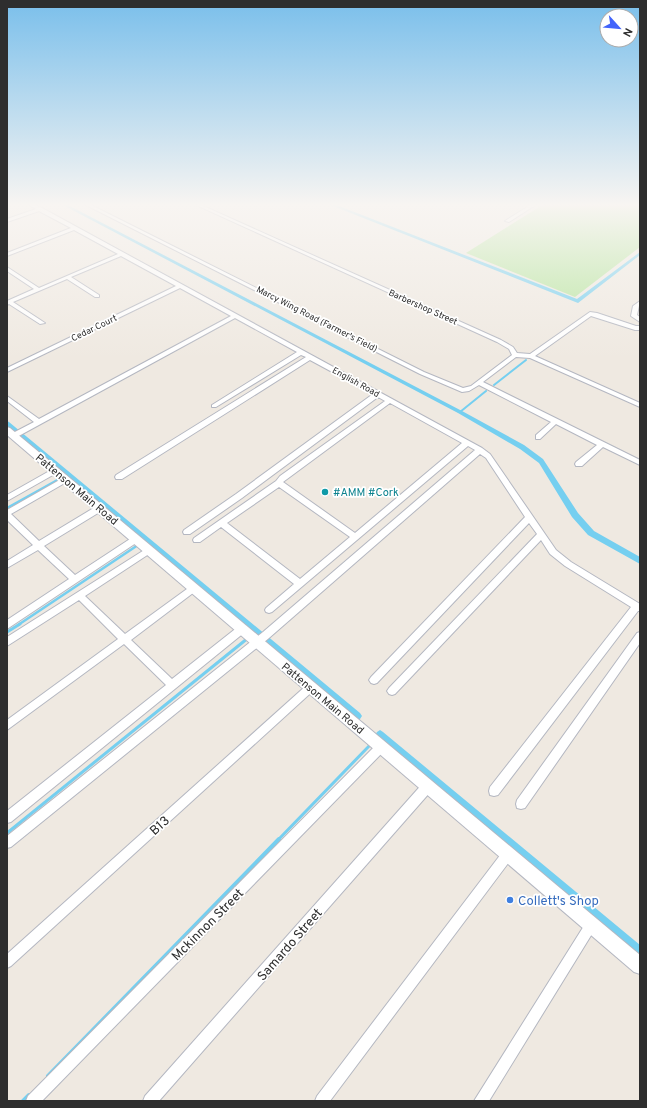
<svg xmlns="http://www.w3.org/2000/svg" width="647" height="1108" viewBox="0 0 647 1108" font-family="Overpass,sans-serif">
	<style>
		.green { fill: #b6e59e }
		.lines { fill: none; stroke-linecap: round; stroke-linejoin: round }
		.stream-far3 { stroke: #75cff0; stroke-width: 2 }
		.stream-far2 { stroke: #75cff0; stroke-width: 2.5 }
		.stream-far1 { stroke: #75cff0; stroke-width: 3 }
		.stream { stroke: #75cff0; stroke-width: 4 }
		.canal { fill: #75cff0; fill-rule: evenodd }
		.street-casing { stroke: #b4b7c1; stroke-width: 2 }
		.secondary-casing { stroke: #b4b7c1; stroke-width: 2 }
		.street { fill: #fff; fill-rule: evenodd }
		.secondary { fill: #fff; fill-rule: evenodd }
		.culture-dot { fill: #0f9aa8; stroke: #fff; stroke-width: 1.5 }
		.shop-dot { fill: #3f7fe0; stroke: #fff; stroke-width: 1.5 }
		.labels { text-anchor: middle; stroke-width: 3.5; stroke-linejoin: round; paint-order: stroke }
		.far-street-label { font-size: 9px; fill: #2e2e2e; stroke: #fff }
		.street-label { font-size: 11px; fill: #2e2e2e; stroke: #fff }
		.culture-label { font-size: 11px; fill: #0d838f; stroke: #fff; text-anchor: start }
		.near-street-label { font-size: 13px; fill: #2e2e2e; stroke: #fff }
		.near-shop-label { font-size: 13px; fill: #366cbe; stroke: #fff; text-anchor: start }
	</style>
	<rect width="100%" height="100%" fill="#efe9e1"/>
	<path class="green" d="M 544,204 L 640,204 L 640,247 L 575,297 L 466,253 Z"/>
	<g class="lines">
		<path class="stream-far3" d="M 494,385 L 526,360
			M 460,412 L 486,391"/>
		<path class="stream-far2" d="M 7,508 L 61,478
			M 18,625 L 138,545"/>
		<path class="stream-far1" d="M 7,632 L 20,624
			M 7,833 L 248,638
			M 278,840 L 371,744"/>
		<path class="stream" d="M 48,1076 L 279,839
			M 23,1101 L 29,1095"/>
		<path class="canal" d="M 61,204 L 66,204 L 462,411 L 524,445 L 543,459 L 578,513 L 594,531 L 640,557 L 640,564 L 588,535 L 572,517 L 539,463 L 520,449 L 458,413 Z
			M 328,204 L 334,204 L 577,299 L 640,252 L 640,255 L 578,303 Z
			M 7,421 L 9,422 L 360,713 L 362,716 L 360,719 L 357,720 L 354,719 L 7,426 Z
			M 380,730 L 383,732 L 640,945 L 640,959 L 636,957 L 377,738 L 375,735 L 377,732 Z"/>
		<g class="street-casing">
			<path id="street" d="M 28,204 L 33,204 L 42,208 L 482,448 L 490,454 L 556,550 L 571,562 L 640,604 L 640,611 L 638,611 L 498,795 L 494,796 L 490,795 L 489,791 L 490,787 L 631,607 L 565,566 L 550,554 L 541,540 L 395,694 L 392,695 L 389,694 L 387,691 L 389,688 L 537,534 L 529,523 L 377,683 L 374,684 L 371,683 L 369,680 L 371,677 L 525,517 L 486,458 L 480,454 L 269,638 L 11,847 L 7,848 L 7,836 L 263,632 L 475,450 L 468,446 L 272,612 L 269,613 L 266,612 L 265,610 L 266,608 L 294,584 L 221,527 L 200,542 L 194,542 L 193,540 L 194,538 L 276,481 L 280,476 L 385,401 L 378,397 L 242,498 L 190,534 L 184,534 L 183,532 L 184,530 L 236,494 L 373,394 L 310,360 L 122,479 L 116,479 L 115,477 L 116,475 L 306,357 L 301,355 L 216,407 L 212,407 L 212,405 L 297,352 L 235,318 L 15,438 L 11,438 L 11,434 L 34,422 L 7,401 L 7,396 L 39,419 L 231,316 L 180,288 L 7,372 L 7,368 L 176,286 L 121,256 L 71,277 L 99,295 L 99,297 L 95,297 L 67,279 L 13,302 L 45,323 L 40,324 L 9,304 L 7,305 L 7,301 L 34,289 L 7,271 L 7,267 L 39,288 L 118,254 L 74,230 L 7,256 L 7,253 L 71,228 L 39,211 L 7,222 L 7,219 L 36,209 ZM 390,403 L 462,443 L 355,533 L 283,482 ZM 279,487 L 350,537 L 300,579 L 227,523 Z
				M 84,204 L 89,204 L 424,372 L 463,388 L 471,386 L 512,355 L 509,349 L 497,342 L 194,204 L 199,204 L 501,340 L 513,347 L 517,353 L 530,354 L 590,312 L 597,313 L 636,326 L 640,326 L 640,330 L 635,330 L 591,316 L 535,356 L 640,403 L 640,407 L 530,358 L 516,357 L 483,382 L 640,460 L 640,465 L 603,447 L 582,466 L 576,466 L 575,464 L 576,462 L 597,445 L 556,424 L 540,439 L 536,439 L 536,435 L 551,422 L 479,385 L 469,391 L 462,392 L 420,374 Z
				M 532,204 L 537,204 L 509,222 L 505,221 Z
				M 640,301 L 637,315 L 640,317 L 640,322 L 631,316 L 633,306 Z
				M 53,469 L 59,469 L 60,471 L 7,501 L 7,495 Z
				M 63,478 L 69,478 L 70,480 L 11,514 L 39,541 L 97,506 L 103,506 L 104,508 L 103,510 L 44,546 L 75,575 L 133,537 L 136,536 L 140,539 L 139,541 L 7,629 L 7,620 L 69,579 L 38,550 L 7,568 L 7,561 L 33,545 L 7,520 L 7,510 Z
				M 149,547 L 152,548 L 153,550 L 152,552 L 85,596 L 125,634 L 191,586 L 197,586 L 198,588 L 197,590 L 131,640 L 172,679 L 239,626 L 242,625 L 245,626 L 246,629 L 245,632 L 11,822 L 7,823 L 7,811 L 166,685 L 124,644 L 7,730 L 7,720 L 118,639 L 79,600 L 7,646 L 7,637 Z
				M 640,632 L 640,643 L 525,808 L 521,809 L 517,808 L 516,804 L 517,800 L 637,633 Z
				M 311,683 L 314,684 L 316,687 L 314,690 L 11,966 L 7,968 L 7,954 L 308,684 Z
				M 381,742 L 385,744 L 386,747 L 385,750 L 42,1101 L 26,1101 L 28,1096 L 377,744 Z
				M 428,781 L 432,782 L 433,786 L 432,790 L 159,1101 L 143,1101 L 145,1096 L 424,782 Z
				M 508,848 L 512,850 L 514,854 L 512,858 L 330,1101 L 315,1101 L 317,1096 L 504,850 Z
				M 591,919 L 595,921 L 597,925 L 595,929 L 489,1101 L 474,1101 L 587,921 Z"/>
		</g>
		<g class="secondary-casing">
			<path id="secondary" d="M 7,427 L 10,428 L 640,955 L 640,974 L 634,972 L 7,435 Z"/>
		</g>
		<use href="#street" class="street"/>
		<use href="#secondary" class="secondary"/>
	</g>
	<linearGradient id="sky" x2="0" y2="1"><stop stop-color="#7abfeb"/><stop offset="0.57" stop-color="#f8f5f2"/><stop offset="1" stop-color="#f8f5f2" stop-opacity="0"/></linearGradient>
	<rect width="647" height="359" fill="url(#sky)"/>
	<circle class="culture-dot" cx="325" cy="492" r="4"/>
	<circle class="shop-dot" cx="510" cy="900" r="4"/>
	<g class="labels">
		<g class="far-street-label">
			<text transform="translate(423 307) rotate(24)" y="3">Barbershop Street</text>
			<text transform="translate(317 319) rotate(27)" y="3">Marcy Wing Road (Farmer's Field)</text>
			<text transform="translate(94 328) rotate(-26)" y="3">Cedar Court</text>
			<text transform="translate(356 382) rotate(29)" y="3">English Road</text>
		</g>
		<g class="street-label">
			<text transform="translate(77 489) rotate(40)" y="4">Pattenson Main Road</text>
			<text transform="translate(323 698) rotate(40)" y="4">Pattenson Main Road</text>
		</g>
		<g class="culture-label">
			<text x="333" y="496">#AMM #Cork</text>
		</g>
		<g class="near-street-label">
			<text transform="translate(159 825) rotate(-42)" y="5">B13</text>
			<text transform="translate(207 924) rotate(-45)" y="5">Mckinnon Street</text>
			<text transform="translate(289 944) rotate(-49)" y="5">Samardo Street</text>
		</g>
		<g class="near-shop-label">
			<text x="518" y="905">Collett's Shop</text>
		</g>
	</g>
	<rect width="647" height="1108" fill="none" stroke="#2e2e2e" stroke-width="16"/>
	<g transform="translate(619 28) rotate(117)"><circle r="19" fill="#ffffff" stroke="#ababab"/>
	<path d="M0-3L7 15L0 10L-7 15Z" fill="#4264fb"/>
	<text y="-6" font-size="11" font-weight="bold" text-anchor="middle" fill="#2e2e2e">N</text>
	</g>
</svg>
